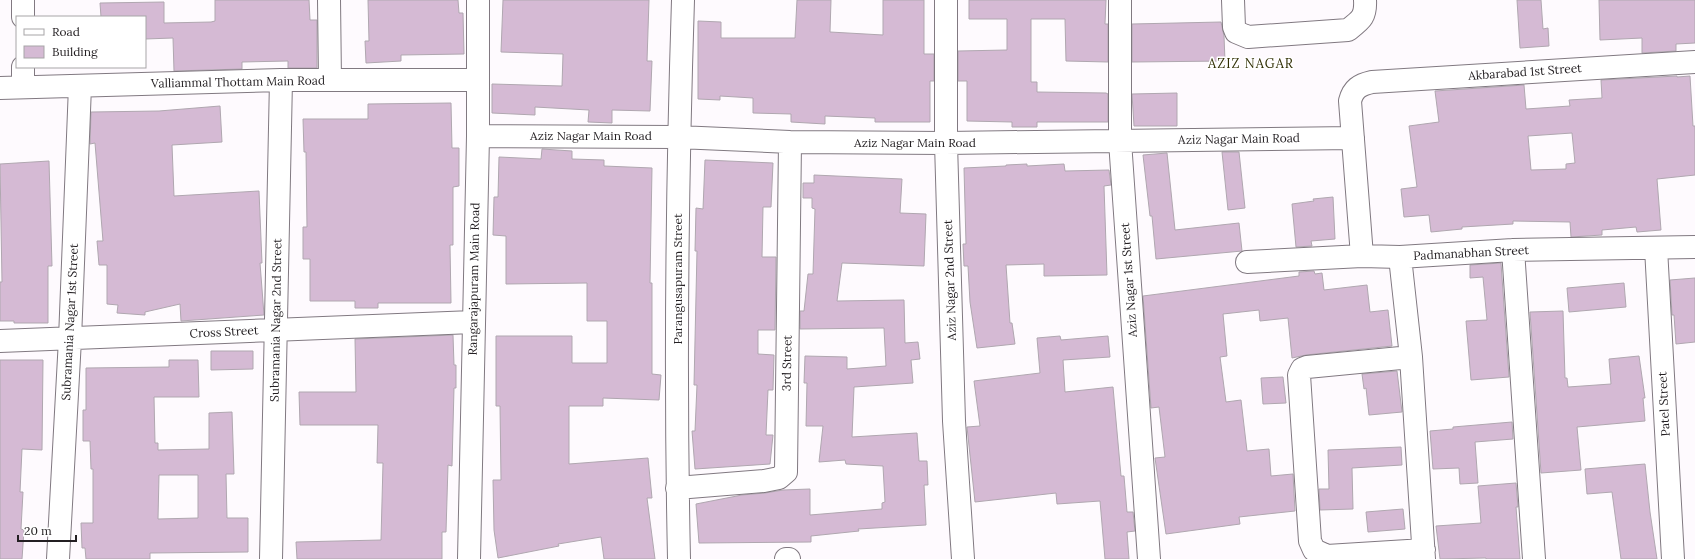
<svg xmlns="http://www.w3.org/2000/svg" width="1695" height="559" viewBox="0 0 1695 559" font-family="Lora,serif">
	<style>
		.building { fill: #d5bad4; stroke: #b0a7b0; fill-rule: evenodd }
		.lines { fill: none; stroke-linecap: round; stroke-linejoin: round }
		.minor-casing { stroke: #817981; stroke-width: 24 }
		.minor { stroke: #fff; stroke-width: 22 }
		.labels { text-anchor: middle; stroke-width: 3; stroke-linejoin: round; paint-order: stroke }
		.street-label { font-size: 12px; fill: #231f22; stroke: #fff }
		.neighbourhood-label { font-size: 13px; letter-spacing: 1px; fill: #302f04; stroke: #fff }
	</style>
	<rect width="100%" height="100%" fill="#fefafe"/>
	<path class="building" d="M 215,0 L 309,0 L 310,20 L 317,20 L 317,68 L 288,68 L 288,61 L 242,62 L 242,69 L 174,71 L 173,38 L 145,39 L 145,17 L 101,17 L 100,3 L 164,2 L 164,23 L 211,22 L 215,21 Z
		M 368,0 L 458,0 L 459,13 L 463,13 L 464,54 L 401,55 L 401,61 L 366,63 L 365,41 L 369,41 Z
		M 503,0 L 649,0 L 647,61 L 652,61 L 650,111 L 612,110 L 612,123 L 588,122 L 589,110 L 535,107 L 535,115 L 492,113 L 492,84 L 562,86 L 563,54 L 501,52 Z
		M 797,0 L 831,0 L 830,32 L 883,35 L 883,0 L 924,0 L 924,54 L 934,54 L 934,81 L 930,81 L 930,122 L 875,122 L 875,118 L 825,116 L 825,124 L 791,122 L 791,114 L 753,113 L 753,98 L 720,96 L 720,100 L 698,99 L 698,21 L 721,22 L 721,38 L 795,38 Z
		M 969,0 L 1106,0 L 1105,24 L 1108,24 L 1108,62 L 1066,61 L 1065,19 L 1031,19 L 1031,82 L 1037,82 L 1037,92 L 1106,93 L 1108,94 L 1108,122 L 1037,122 L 1037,127 L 1012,127 L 1012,122 L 967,121 L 967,81 L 958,81 L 958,51 L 1007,50 L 1007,19 L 969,19 Z
		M 1517,0 L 1541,0 L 1543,29 L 1548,28 L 1549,46 L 1520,48 Z
		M 1599,0 L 1695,0 L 1695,43 L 1676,44 L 1676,51 L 1642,53 L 1642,38 L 1600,40 Z
		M 1221,22 L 1224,36 L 1225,61 L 1132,62 L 1132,24 Z
		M 1677,76 L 1677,77 L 1690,76 L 1693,126 L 1695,126 L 1695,175 L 1657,179 L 1661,230 L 1637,232 L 1636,227 L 1602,230 L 1602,235 L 1571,237 L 1570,222 L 1513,221 L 1513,224 L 1462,227 L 1462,229 L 1431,232 L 1429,215 L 1404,217 L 1401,189 L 1417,187 L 1409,126 L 1439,122 L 1435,91 L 1524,85 L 1526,109 L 1570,106 L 1569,100 L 1602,98 L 1601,80 ZM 1572,133 L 1575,163 L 1566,164 L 1566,169 L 1531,170 L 1528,136 Z
		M 1177,93 L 1177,126 L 1134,126 L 1132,94 Z
		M 451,103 L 452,148 L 459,148 L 459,186 L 453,187 L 453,245 L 450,245 L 451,303 L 378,303 L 378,308 L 355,308 L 355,301 L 310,301 L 310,259 L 303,259 L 303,227 L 307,227 L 306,152 L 304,152 L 303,119 L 368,119 L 368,104 Z
		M 220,106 L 222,142 L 172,145 L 174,196 L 259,191 L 262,263 L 260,263 L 264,315 L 181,321 L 180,304 L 145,312 L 145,315 L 117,313 L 118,305 L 107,304 L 107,265 L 99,265 L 97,241 L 103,241 L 95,143 L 90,144 L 91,112 L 159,111 Z
		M 542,149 L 572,151 L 572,159 L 604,160 L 604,166 L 652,168 L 650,283 L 652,283 L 652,374 L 661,375 L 659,400 L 603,398 L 603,406 L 569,406 L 569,464 L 648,458 L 652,498 L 647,498 L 655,559 L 604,559 L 601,537 L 558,544 L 559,546 L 498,558 L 494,530 L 493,480 L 501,480 L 500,406 L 496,406 L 496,336 L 572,336 L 572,363 L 607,363 L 607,321 L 587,321 L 587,283 L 506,284 L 506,236 L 493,235 L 494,197 L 498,197 L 499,157 L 541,159 Z
		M 1222,152 L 1239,152 L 1245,208 L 1228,210 Z
		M 1167,153 L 1175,230 L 1239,223 L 1242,251 L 1156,259 L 1152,216 L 1150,216 L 1143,155 Z
		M 705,160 L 773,163 L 771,207 L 763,207 L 762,257 L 776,257 L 775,330 L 758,330 L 758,354 L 774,355 L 773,390 L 768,390 L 766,435 L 773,435 L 770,464 L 695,469 L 692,431 L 695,431 L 697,385 L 694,385 L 697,251 L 695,251 L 696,208 L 703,209 Z
		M 49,161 L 52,266 L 48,266 L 48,323 L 14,323 L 14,321 L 0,321 L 0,282 L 2,282 L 0,164 Z
		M 1027,164 L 1027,166 L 1064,164 L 1065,171 L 1109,170 L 1111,185 L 1104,186 L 1107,275 L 1044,276 L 1044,264 L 1006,265 L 1010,323 L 1012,323 L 1015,344 L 977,348 L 970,302 L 968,266 L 964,266 L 963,244 L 966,244 L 964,168 L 1006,166 L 1006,165 Z
		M 814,175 L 902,179 L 900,213 L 926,214 L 924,266 L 842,263 L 837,301 L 904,300 L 905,343 L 918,342 L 920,359 L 911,360 L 913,383 L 854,387 L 852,437 L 917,433 L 919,461 L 927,461 L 928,485 L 924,485 L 926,525 L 858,529 L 859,531 L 811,536 L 811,542 L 699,543 L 696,504 L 742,495 L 765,493 L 783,490 L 810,489 L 810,515 L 882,509 L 882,503 L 885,502 L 883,466 L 846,464 L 845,460 L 819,462 L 823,426 L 806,426 L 807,383 L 804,383 L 805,356 L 847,357 L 847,369 L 886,366 L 884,328 L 800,329 L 800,311 L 804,311 L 808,274 L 813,274 L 815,209 L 812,208 L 812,198 L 803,198 L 803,183 L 814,183 Z
		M 1333,197 L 1335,239 L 1311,241 L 1312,246 L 1296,247 L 1292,204 L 1314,201 L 1313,199 Z
		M 1501,263 L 1509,377 L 1471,380 L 1466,321 L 1487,320 L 1483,277 L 1470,278 L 1470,265 Z
		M 1314,271 L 1315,274 L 1322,273 L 1324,290 L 1367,285 L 1370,312 L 1388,310 L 1392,346 L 1306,355 L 1292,358 L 1288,318 L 1260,321 L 1259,310 L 1223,314 L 1227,356 L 1220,357 L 1226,402 L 1241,400 L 1247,451 L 1269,449 L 1271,476 L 1293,474 L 1295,511 L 1239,517 L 1240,524 L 1166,534 L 1155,458 L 1165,457 L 1159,407 L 1151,408 L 1143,296 L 1299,276 L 1299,272 Z
		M 1695,278 L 1695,342 L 1676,344 L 1674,315 L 1672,315 L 1670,280 Z
		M 1624,283 L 1626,307 L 1569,312 L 1567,288 Z
		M 1563,311 L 1565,378 L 1567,378 L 1568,387 L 1611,384 L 1609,359 L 1639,356 L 1645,398 L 1643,398 L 1645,421 L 1577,427 L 1581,470 L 1541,473 L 1530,312 Z
		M 453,335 L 454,365 L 456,365 L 456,388 L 454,388 L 452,466 L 448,465 L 446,532 L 442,532 L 442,559 L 297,559 L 296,542 L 381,540 L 383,463 L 377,463 L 378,425 L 300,425 L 299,392 L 356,392 L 355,339 Z
		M 1060,336 L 1061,340 L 1108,336 L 1110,357 L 1063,360 L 1065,392 L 1113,387 L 1121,476 L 1124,476 L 1127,512 L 1133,512 L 1135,531 L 1127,532 L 1129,559 L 1105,559 L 1100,501 L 1057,504 L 1056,493 L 975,502 L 967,427 L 980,426 L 974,381 L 1040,373 L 1037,338 Z
		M 211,351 L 253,351 L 253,369 L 211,370 Z
		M 0,360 L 43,360 L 42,450 L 22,449 L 20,492 L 23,492 L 21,529 L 24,530 L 22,559 L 0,559 Z
		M 169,360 L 198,360 L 199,397 L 154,397 L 155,443 L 158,443 L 158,450 L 209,449 L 209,413 L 232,412 L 234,474 L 226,474 L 227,518 L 248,518 L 248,552 L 150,553 L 150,559 L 86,559 L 85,548 L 82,548 L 81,523 L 93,523 L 93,469 L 91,469 L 90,441 L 83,441 L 83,410 L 86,410 L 86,368 L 169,367 ZM 159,475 L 198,475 L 198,518 L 158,519 Z
		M 1397,371 L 1402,412 L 1369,415 L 1366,388 L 1364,389 L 1362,374 Z
		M 1283,377 L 1286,403 L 1263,404 L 1261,378 Z
		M 1512,422 L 1513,439 L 1475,442 L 1478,483 L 1460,484 L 1459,468 L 1433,469 L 1430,431 L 1453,429 L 1453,427 Z
		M 1401,447 L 1402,465 L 1352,468 L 1353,509 L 1320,510 L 1319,489 L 1329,489 L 1328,450 Z
		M 1645,464 L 1650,512 L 1657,559 L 1621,559 L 1612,492 L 1587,494 L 1585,469 Z
		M 1516,483 L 1518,507 L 1516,507 L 1520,559 L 1486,559 L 1486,558 L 1440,559 L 1436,526 L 1481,523 L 1478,486 Z
		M 1403,509 L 1405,529 L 1368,532 L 1366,512 Z"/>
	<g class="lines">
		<g class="minor-casing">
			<path id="minor" d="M 329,0 L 330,80
				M 946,0 L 946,143 L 954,421 L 963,559
				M 1120,0 L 1120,141 L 1149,559
				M 1233,0 L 1234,27 L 1236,32 L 1248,37 L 1348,30 C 1361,20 1366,17 1365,0
				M 23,17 L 23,0
				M 23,87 L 23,67
				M 0,88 L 281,80 L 477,80
				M 478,136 L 678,137 L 790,142 L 946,143 L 1353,138
				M 1656,248 L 1673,559
				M 1513,250 L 1534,559
				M 1362,256 L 1350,101 C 1353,89 1359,85 1372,82 L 1695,62
				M 1400,257 L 1411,357 L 1424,559
				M 1247,262 L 1362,256 L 1400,257 L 1513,250 L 1695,247
				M 0,341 L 473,322
				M 1411,357 L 1307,367 L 1302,369 L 1299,375 L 1310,541 L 1314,550 L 1327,556 L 1424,550
				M 677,488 L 764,481 L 779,478 L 786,472 L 790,142
				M 58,559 L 70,339 L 80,86
				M 271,559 L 281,80
				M 469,559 L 478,136 L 478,0
				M 679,559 C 675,373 677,186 683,0
				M 786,559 L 789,559"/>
		</g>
		<use href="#minor" class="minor"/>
	</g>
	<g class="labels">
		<g class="street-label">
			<text transform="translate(1525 72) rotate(-4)" y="4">Akbarabad 1st Street</text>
			<text transform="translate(238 82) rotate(-1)" y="4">Valliammal Thottam Main Road</text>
			<text x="591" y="140">Aziz Nagar Main Road</text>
			<text transform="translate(1239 139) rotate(-1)" y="4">Aziz Nagar Main Road</text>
			<text x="915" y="147">Aziz Nagar Main Road</text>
			<text transform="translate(1471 253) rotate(-3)" y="4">Padmanabhan Street</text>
			<text transform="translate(474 279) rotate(-89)" y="4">Rangarajapuram Main Road</text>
			<text transform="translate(678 279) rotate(-90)" y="4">Parangusapuram Street</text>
			<text transform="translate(950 280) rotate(-92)" y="4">Aziz Nagar 2nd Street</text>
			<text transform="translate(1129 280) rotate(-94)" y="4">Aziz Nagar 1st Street</text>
			<text transform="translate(276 320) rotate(-89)" y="4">Subramania Nagar 2nd Street</text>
			<text transform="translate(70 322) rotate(-87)" y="4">Subramania Nagar 1st Street</text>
			<text transform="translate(224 332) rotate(-3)" y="4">Cross Street</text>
			<text transform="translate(787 363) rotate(-89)" y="4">3rd Street</text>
			<text transform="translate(1664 404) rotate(-93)" y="4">Patel Street</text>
		</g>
		<g class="neighbourhood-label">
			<text x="1251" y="68">AZIZ NAGAR</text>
		</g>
	</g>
	<rect x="16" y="16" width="130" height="52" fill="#ffffff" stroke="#a7a5a7"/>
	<rect x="24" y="29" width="20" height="6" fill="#ffffff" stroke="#a7a5a7"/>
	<text x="52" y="36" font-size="12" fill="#231f22">Road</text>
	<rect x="24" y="46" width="20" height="12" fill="#d5bad4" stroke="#a7a5a7"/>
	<text x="52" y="56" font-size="12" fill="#231f22">Building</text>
	<path d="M18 535v6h58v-6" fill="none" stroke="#231f22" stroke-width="2"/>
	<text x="24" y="535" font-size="12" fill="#231f22" stroke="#ffffff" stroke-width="3" paint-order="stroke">20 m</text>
</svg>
